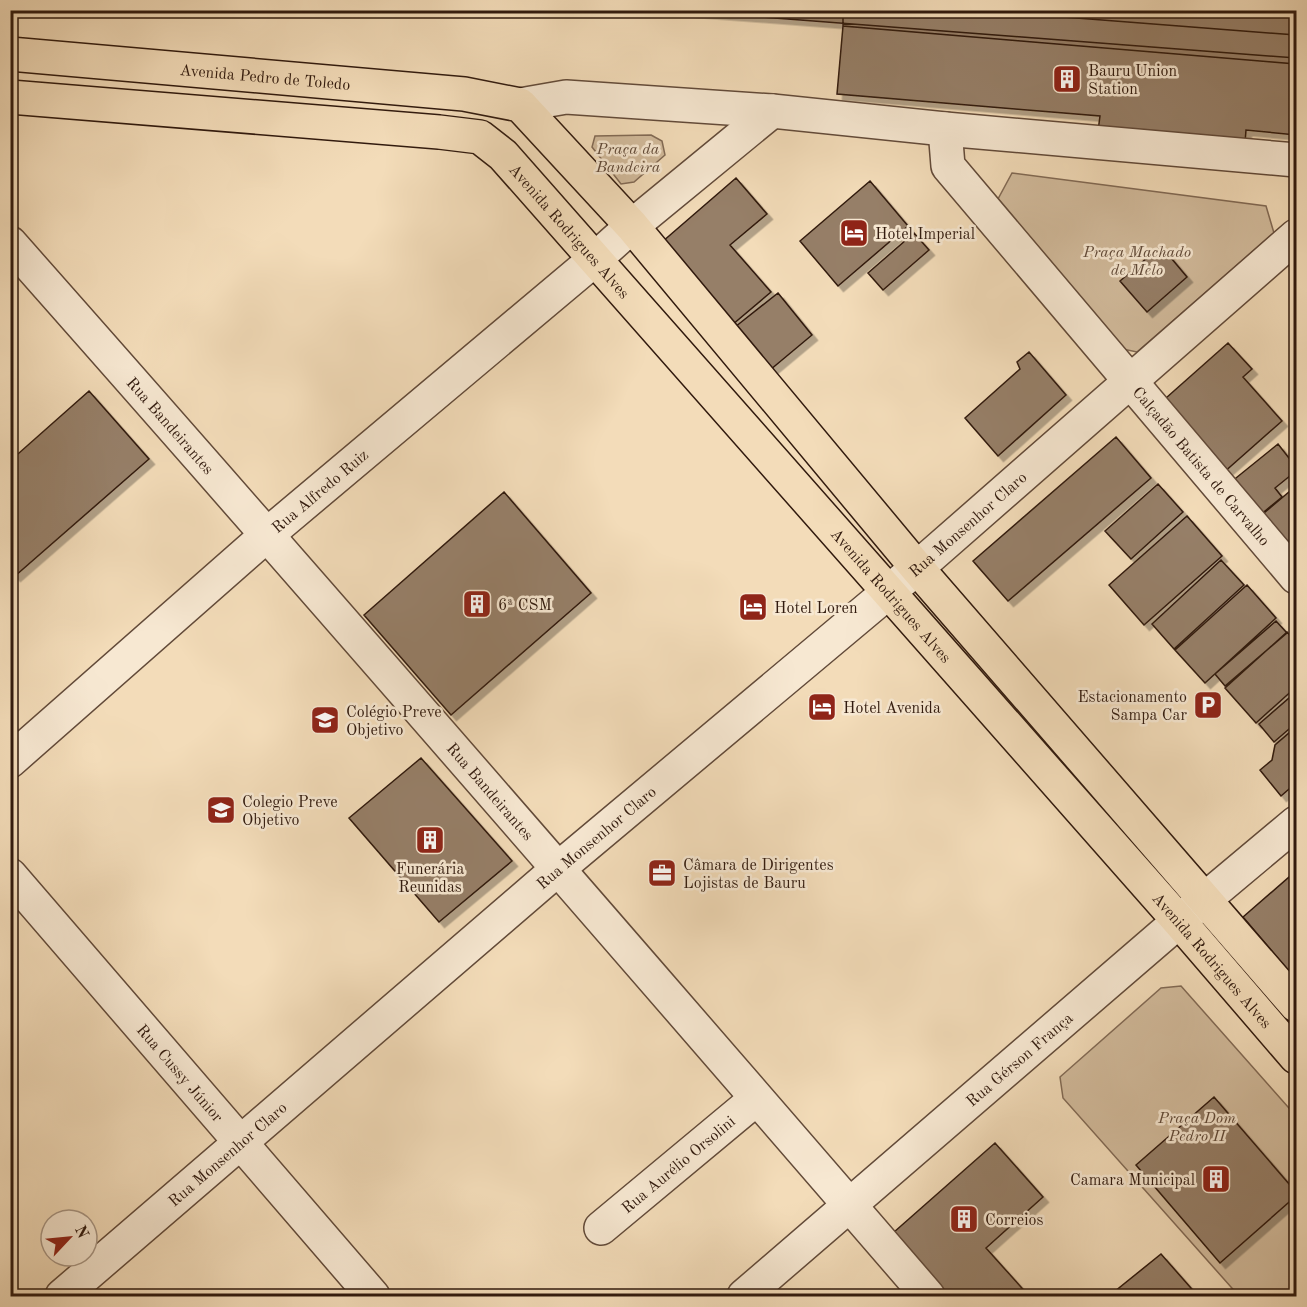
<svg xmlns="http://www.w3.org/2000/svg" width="1307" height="1307" viewBox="0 0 1307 1307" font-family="'Old Standard TT',serif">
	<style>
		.green { fill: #d2bb9c; stroke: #826a55; stroke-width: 1.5 }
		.building { fill: #967f67; stroke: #311a0e; stroke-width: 1.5; filter: url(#shadow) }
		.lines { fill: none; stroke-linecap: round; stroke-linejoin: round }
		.minor-casing { stroke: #624a39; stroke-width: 36 }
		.major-casing { stroke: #311a0e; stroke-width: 36 }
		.minor { stroke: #f7e8d2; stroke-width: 33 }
		.major { stroke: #f3dcb9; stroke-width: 33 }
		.labels { text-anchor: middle; stroke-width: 5; stroke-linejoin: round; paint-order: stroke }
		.poi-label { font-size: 16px; fill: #311a0e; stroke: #f7e8d2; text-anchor: start }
		.street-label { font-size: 16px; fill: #311a0e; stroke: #f7e8d2 }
		.park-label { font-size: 16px; font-style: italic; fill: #614a39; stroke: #f7e8d2 }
	</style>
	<defs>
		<filter id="shadow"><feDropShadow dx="5.5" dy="5.5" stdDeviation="0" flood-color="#0004"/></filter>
	</defs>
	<rect width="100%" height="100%" fill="#f3dcb9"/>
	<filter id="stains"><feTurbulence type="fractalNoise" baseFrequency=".00333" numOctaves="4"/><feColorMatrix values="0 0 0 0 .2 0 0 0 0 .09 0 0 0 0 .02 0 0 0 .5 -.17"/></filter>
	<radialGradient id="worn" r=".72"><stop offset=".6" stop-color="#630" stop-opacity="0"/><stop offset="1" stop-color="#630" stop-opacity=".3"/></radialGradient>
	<path class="green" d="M 651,135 L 662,141 L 665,155 L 634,182 L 621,184 L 592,147 L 595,136 Z
		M 1012,173 L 1266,206 L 1274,233 L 1137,352 L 1118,348 L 998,199 Z
		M 1181,986 L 1296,1116 L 1296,1296 L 1239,1296 L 1063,1098 L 1060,1077 L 1161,988 Z"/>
	<path class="building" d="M 669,10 L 973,10 L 1296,35 L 1296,58 Z
		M 843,10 L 1296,10 L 1296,64 L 843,26 Z
		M 843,26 L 1296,64 L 1296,135 L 1246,130 L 1245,143 L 1098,131 L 1100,116 L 837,94 Z
		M 736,178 L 767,214 L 730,245 L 771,292 L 732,325 L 662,242 Z
		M 870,181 L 908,226 L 838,286 L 800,241 Z
		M 914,233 L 929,250 L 883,290 L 868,273 Z
		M 1161,246 L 1187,277 L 1147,312 L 1120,281 Z
		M 778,293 L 812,335 L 770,370 L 735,327 Z
		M 1228,343 L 1252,369 L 1243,377 L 1282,421 L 1222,474 L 1167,411 L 1166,398 Z
		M 1029,352 L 1066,395 L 998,456 L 965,418 L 1020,369 L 1017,362 Z
		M 89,391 L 149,459 L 15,576 L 10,571 L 10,461 Z
		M 1116,437 L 1151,478 L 1008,601 L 973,561 Z
		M 1278,444 L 1296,467 L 1296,471 L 1275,488 L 1282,497 L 1259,516 L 1231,482 Z
		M 1158,484 L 1183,512 L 1131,559 L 1105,531 Z
		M 1296,486 L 1296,536 L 1283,548 L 1258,518 Z
		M 504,492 L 591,593 L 451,715 L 364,615 Z
		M 1187,516 L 1222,556 L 1144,625 L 1109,585 Z
		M 1221,560 L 1244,585 L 1174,649 L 1152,624 Z
		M 1247,585 L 1276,618 L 1205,683 L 1175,650 Z
		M 1276,621 L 1287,633 L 1225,686 L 1215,674 Z
		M 1287,632 L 1296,642 L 1296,687 L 1256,723 L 1225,688 Z
		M 1296,692 L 1296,723 L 1274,742 L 1259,724 Z
		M 1296,727 L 1296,783 L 1281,796 L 1260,770 L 1272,760 L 1275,745 Z
		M 421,758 L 512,861 L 439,922 L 349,818 Z
		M 1296,871 L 1296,980 L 1243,917 Z
		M 1214,1097 L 1296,1192 L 1296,1196 L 1220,1263 L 1136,1165 Z
		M 995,1143 L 1043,1197 L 986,1248 L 1029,1296 L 935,1296 L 885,1240 Z
		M 1161,1254 L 1198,1296 L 1109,1296 Z"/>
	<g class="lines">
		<g class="minor-casing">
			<g id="minor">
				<path d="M 520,105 L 566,97 L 772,111 L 945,129 L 1296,160"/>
				<path id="s1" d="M 945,129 L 948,166 L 1296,577"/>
				<path id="s2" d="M 10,243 C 319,592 624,944 928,1296"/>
				<path id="s3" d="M 10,761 L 268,534 L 594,260 L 632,226 L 772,111"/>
				<path id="s4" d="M 10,875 L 373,1296"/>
				<path id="s5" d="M 601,1228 L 756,1099"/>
				<path id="s6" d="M 62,1296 L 559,868 L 917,568 L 1296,236"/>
				<path id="s7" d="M 744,1296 L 1179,921 L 1296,823"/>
			</g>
		</g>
		<g class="major-casing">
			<g id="major">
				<path id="s8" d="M 10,54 L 464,94 L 520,105 L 632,226 L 917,568 L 1296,1005"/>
				<path id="s9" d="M 10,97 L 439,132 L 480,137 L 503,155 L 1179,921 L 1296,1057"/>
			</g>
		</g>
		<use href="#minor" class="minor"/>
		<use href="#major" class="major"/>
	</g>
	<defs>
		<g id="building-square" transform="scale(1.5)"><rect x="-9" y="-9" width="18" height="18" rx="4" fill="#8f2418" stroke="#f7e8d2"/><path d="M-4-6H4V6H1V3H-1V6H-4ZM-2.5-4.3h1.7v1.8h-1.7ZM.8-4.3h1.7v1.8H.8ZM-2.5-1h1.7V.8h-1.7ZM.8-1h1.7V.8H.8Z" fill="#fff"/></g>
		<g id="hotel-square" transform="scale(1.5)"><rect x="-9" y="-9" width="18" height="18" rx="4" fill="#8f2418" stroke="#f7e8d2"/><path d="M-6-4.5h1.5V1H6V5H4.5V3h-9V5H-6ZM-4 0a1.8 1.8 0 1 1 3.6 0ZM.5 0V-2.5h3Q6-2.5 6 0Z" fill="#fff"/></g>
		<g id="parking-square" transform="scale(1.5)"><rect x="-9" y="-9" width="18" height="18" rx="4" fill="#8f2418" stroke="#f7e8d2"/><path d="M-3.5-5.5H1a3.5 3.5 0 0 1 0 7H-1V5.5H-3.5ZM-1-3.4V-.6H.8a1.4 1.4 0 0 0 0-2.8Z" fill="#fff"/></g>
		<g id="school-square" transform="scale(1.5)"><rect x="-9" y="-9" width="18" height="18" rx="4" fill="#8f2418" stroke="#f7e8d2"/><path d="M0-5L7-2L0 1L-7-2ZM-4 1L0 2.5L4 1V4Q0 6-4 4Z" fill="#fff"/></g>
		<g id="office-square" transform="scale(1.5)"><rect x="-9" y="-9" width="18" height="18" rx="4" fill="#8f2418" stroke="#f7e8d2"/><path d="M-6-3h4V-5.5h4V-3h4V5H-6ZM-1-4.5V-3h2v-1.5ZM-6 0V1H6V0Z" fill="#fff"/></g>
	</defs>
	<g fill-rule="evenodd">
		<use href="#building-square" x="1067" y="79"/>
		<use href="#hotel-square" x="854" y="233"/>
		<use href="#building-square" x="477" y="604"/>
		<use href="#hotel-square" x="753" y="607"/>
		<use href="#parking-square" x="1208" y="705"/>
		<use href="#hotel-square" x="822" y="707"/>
		<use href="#school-square" x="325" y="720"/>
		<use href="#school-square" x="221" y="810"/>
		<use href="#building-square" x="430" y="840"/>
		<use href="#office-square" x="662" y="873"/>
		<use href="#building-square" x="1216" y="1179"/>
		<use href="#building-square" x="964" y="1219"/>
	</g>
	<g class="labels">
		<g class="poi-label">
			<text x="1088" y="76">Bauru Union<tspan x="1088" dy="18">Station</tspan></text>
			<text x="875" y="239">Hotel Imperial</text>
			<text x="498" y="610">6ª CSM</text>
			<text x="774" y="613">Hotel Loren</text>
			<text x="1187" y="702" text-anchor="end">Estacionamento<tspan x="1187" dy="18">Sampa Car</tspan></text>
			<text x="843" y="713">Hotel Avenida</text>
			<text x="346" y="717">Colégio Preve<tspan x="346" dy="18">Objetivo</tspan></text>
			<text x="242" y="807">Colegio Preve<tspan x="242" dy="18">Objetivo</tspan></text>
			<text x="683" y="870">Câmara de Dirigentes<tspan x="683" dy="18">Lojistas de Bauru</tspan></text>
			<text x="430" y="874" text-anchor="middle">Funerária<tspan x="430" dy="18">Reunidas</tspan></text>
			<text x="1195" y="1185" text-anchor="end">Camara Municipal</text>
			<text x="985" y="1225">Correios</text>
		</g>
		<g class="street-label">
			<text dy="6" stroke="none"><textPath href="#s8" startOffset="256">Avenida Pedro de Toledo</textPath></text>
			<text dy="6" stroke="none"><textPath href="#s9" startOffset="602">Avenida Rodrigues Alves</textPath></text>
			<text dy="6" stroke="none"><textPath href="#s2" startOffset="243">Rua Bandeirantes</textPath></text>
			<text dy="6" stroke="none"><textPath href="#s1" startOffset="430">Calçadão Batista de Carvalho</textPath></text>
			<text dy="6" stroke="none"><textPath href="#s3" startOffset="411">Rua Alfredo Ruiz</textPath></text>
			<text dy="6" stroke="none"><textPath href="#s6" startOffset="1190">Rua Monsenhor Claro</textPath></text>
			<text dy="6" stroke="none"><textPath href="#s9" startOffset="1088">Avenida Rodrigues Alves</textPath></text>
			<text dy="6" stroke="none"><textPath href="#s2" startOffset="729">Rua Bandeirantes</textPath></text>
			<text dy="6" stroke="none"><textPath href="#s6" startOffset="704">Rua Monsenhor Claro</textPath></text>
			<text dy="6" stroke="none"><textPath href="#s9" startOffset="1574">Avenida Rodrigues Alves</textPath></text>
			<text dy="6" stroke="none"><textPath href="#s7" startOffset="363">Rua Gérson França</textPath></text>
			<text dy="6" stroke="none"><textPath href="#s4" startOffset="261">Rua Cussy Júnior</textPath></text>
			<text dy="6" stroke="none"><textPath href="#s6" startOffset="218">Rua Monsenhor Claro</textPath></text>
			<text dy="6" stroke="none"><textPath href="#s5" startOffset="100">Rua Aurélio Orsolini</textPath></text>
		</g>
		<g class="park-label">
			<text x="628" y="154">Praça da<tspan x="628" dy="18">Bandeira</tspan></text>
			<text x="1137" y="257">Praça Machado<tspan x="1137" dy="18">de Melo</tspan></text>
			<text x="1197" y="1123">Praça Dom<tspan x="1197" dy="18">Pedro II</tspan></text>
		</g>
	</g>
	<rect width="1307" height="1307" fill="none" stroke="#f3dcb9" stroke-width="36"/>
	<rect x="12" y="12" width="1283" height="1283" fill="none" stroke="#311a0e" stroke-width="3"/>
	<rect x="18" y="18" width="1271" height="1271" fill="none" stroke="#311a0e" stroke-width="1.5"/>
	<g transform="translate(69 1238) rotate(64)"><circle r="28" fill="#f7e8d2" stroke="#a89684" stroke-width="1.5"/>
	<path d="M0-4.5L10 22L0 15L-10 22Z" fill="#8f2418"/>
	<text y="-9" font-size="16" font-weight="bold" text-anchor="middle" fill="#311a0e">N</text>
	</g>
	<rect width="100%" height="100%" filter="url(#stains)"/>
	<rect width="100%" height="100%" fill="url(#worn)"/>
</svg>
